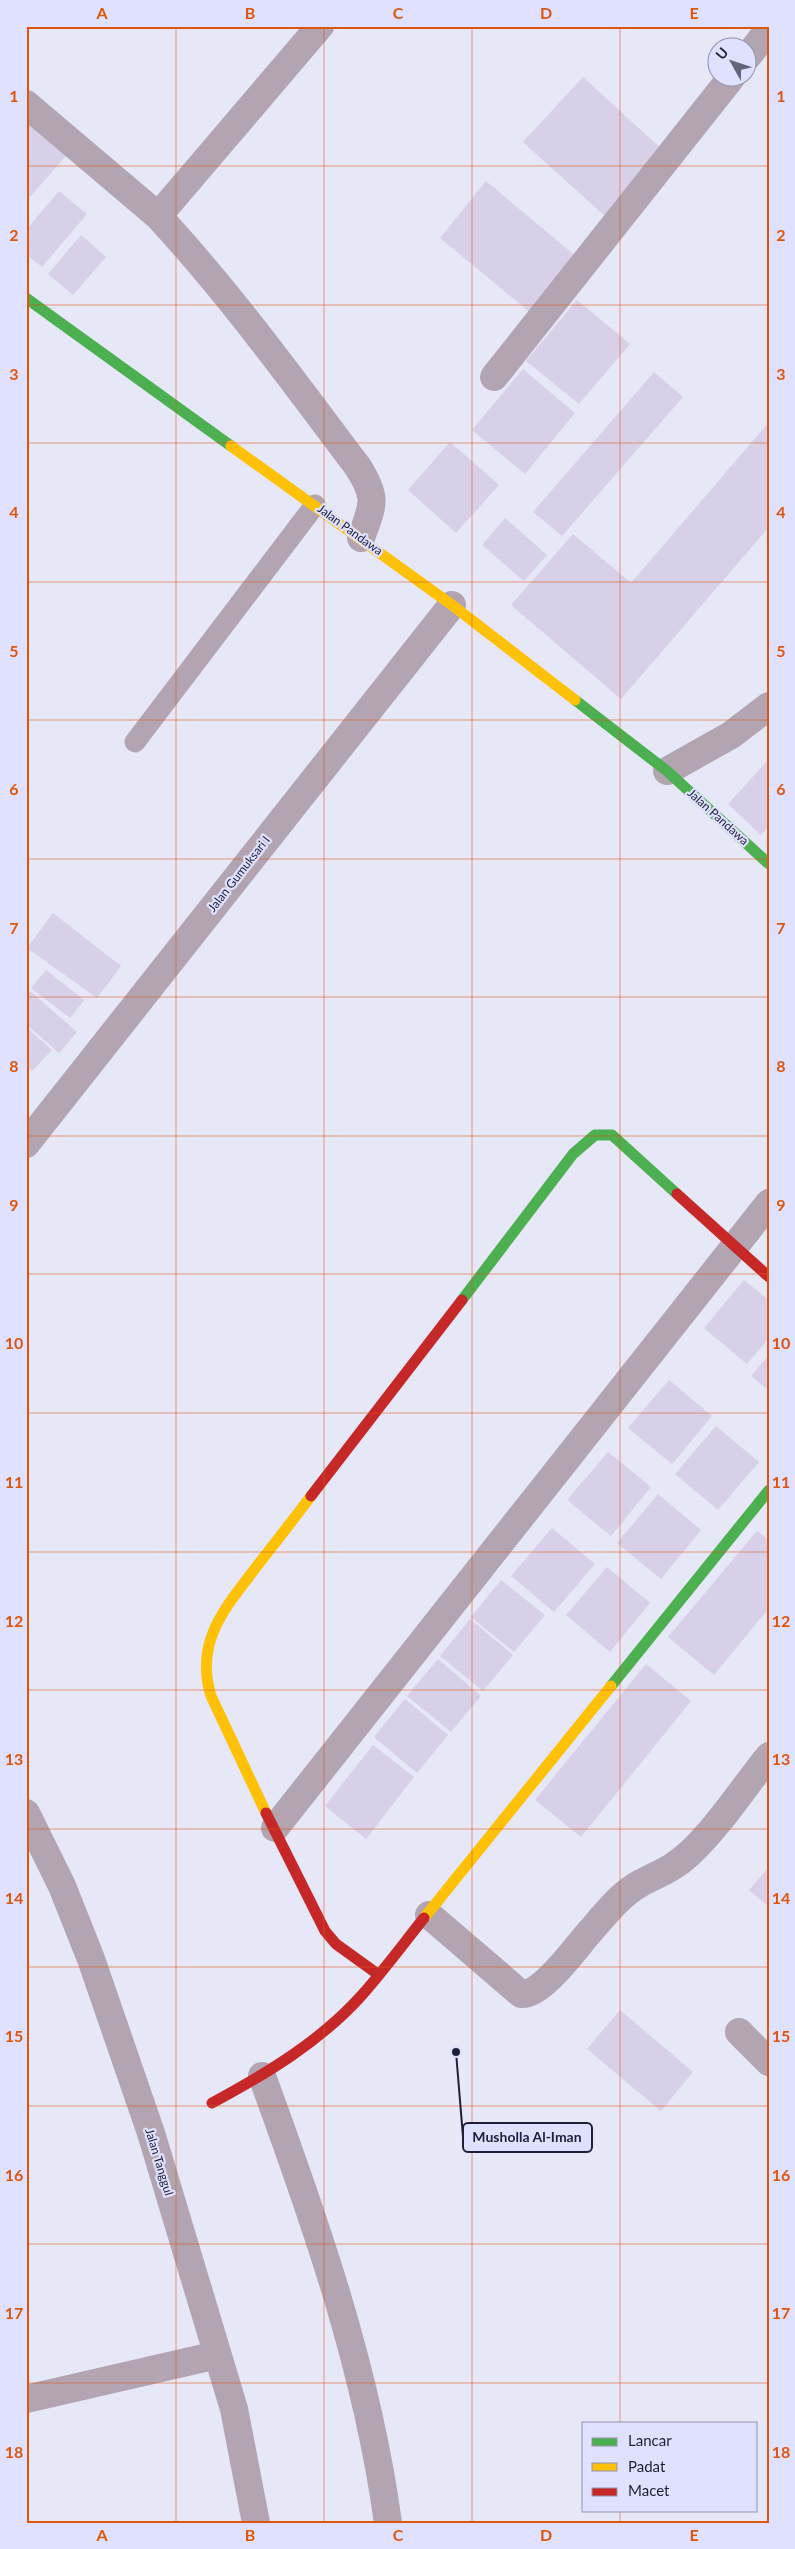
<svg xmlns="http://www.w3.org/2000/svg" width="795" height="2549" viewBox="0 0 795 2549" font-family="Lato,sans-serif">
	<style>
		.building { fill: #d7d0e8 }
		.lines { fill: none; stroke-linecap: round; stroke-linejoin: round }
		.lane { stroke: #b2a5b1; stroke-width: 21 }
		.street { stroke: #b2a5b1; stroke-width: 28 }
		.fast { stroke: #4caf50; stroke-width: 11 }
		.slow { stroke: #ffc107; stroke-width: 11 }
		.jam { stroke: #c62828; stroke-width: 11 }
		.grid { fill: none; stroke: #de560e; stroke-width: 1; stroke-opacity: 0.55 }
		.labels { text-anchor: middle; stroke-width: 4.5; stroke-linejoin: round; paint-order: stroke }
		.street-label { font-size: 12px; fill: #1e1f39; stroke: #dfe1fe }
		.leader { fill: none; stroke: #1e1f39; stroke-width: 2 }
		.callout-dot { fill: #1e1f39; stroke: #dfe1fe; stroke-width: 2 }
		.callout { fill: #dfe1fe; stroke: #1e1f39; stroke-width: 2 }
		.callout-label { font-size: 14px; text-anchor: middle; font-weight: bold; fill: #1e1f39 }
		.neatline { fill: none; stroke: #de560e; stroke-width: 2 }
		.grid-label { font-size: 16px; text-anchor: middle; font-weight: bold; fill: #de560e }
	</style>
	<rect width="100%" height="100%" fill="#e6e7f7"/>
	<path class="building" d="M 583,77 L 666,153 L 607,218 L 523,142 Z
		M 26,117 L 71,150 L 30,197 L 26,194 Z
		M 486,181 L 578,258 L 532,314 L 440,238 Z
		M 59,191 L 87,214 L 42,267 L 26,254 L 26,230 Z
		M 81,235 L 106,257 L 73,295 L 48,274 Z
		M 577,300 L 630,344 L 579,404 L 526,361 Z
		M 523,369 L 575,413 L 525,474 L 472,430 Z
		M 654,372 L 683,397 L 562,536 L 533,512 Z
		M 769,422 L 769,527 L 621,699 L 511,605 L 573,534 L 631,583 Z
		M 450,442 L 499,485 L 456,533 L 408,490 Z
		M 505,518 L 547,555 L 524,581 L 482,545 Z
		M 769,759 L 769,826 L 761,835 L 728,804 Z
		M 53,913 L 121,966 L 97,998 L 27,948 Z
		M 46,970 L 84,1000 L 70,1018 L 31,988 Z
		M 30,991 L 77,1032 L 59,1053 L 26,1024 L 26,995 Z
		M 26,1027 L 52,1050 L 32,1071 L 26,1066 Z
		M 744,1280 L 769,1300 L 769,1338 L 747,1364 L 704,1328 Z
		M 769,1355 L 769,1391 L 751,1376 Z
		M 669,1380 L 712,1416 L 672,1464 L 628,1428 Z
		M 716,1426 L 759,1462 L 718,1510 L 675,1474 Z
		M 608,1452 L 651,1487 L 611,1536 L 567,1500 Z
		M 658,1494 L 701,1530 L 661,1579 L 617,1543 Z
		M 552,1528 L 595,1564 L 554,1612 L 511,1576 Z
		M 757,1531 L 769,1540 L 769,1608 L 714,1675 L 668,1637 Z
		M 607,1567 L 650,1603 L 610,1652 L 566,1615 Z
		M 501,1580 L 545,1615 L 514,1652 L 471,1617 Z
		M 470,1619 L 513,1655 L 483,1691 L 440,1656 Z
		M 438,1659 L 481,1696 L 451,1732 L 407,1696 Z
		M 646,1664 L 691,1701 L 581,1837 L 535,1800 Z
		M 405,1699 L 448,1735 L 417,1773 L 374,1737 Z
		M 373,1745 L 414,1777 L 366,1839 L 325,1806 Z
		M 769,1867 L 769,1907 L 749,1890 Z
		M 620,2010 L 693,2072 L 661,2111 L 587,2049 Z"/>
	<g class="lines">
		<path class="lane" d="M 135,742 L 315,505"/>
		<path class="street" d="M 320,26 L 158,216 C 231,295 293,381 358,467 C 378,499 373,504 361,538
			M 748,56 L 769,29
			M 26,104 L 158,216
			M 494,377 L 731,78
			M 667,771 L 731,735 L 769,706
			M 26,1144 L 452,605
			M 26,1813 L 62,1886 L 91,1959 L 151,2133 L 234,2409 L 256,2523
			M 275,1828 L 769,1203
			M 429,1915 L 521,1994 C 540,1997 575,1949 587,1935 C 603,1917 620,1894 641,1883 C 660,1873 673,1869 690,1853 C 718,1827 744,1787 769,1756
			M 739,2032 L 769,2062
			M 262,2076 C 315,2221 367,2368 388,2523
			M 26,2399 L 217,2355"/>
		<path class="fast" d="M 26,298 L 231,446
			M 575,700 L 667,771 L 769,864
			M 462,1300 L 573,1154 L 595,1135 L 612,1135 L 677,1194
			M 611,1686 L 769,1490"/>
		<path class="slow" d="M 231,446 L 452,605 L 575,700
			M 266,1813 L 211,1696 C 194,1641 226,1607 257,1566 C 275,1543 293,1520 311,1496
			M 424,1918 L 611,1686"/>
		<path class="jam" d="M 677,1194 L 769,1277
			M 311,1496 L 462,1300
			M 266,1813 L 325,1931 L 336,1944 L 379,1975
			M 212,2103 C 266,2074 321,2041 362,1995 C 384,1970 404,1943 424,1918"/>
	</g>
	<path class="grid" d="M 176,26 L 176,2523M 324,26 L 324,2523M 472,26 L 472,2523M 620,26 L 620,2423M 26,166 L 769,166M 26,305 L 769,305M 26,443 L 769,443M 26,582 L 769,582M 26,720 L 769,720M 26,859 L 769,859M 26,997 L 769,997M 26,1136 L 769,1136M 26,1274 L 769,1274M 26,1413 L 769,1413M 26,1552 L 769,1552M 26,1690 L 769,1690M 26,1829 L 769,1829M 26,1967 L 769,1967M 26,2106 L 769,2106M 26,2244 L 769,2244M 26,2383 L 769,2383M 620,2510 L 620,2523"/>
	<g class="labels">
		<g class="street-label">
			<text transform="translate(350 530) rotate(36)" y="4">Jalan Pandawa</text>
			<text transform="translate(718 817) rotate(42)" y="4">Jalan Pandawa</text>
			<text transform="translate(239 874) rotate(-52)" y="4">Jalan Gumuksari I</text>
			<text transform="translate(159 2162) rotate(73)" y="4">Jalan Tanggul</text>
		</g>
	</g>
	<path class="leader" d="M456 2052L463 2137"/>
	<circle class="callout-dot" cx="456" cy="2052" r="5"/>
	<rect class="callout" x="463" y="2123" width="129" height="29" rx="5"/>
	<g class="callout-label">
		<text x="527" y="2142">Musholla Al-Iman</text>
	</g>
	<rect width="795" height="2549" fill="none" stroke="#dfe1fe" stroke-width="55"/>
	<rect x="582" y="2422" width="175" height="90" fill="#dfe1fe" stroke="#9293af"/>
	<rect x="592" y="2438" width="25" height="8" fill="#4caf50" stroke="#9293af"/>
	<text x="628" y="2446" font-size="15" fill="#1e1f39">Lancar</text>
	<rect x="592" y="2463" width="25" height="8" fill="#ffc107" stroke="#9293af"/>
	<text x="628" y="2472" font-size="15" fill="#1e1f39">Padat</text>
	<rect x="592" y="2488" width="25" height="8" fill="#c62828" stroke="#9293af"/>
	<text x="628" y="2496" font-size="15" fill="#1e1f39">Macet</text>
	<g transform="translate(732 62) rotate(310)"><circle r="24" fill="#dfe1fe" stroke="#9293af"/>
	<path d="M0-4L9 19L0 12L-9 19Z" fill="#64657c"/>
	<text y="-8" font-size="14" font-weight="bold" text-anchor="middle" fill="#1e1f39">U</text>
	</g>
	<rect x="28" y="28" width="740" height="2494" class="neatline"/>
	<g class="grid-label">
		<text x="102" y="19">A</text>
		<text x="250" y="19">B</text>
		<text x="398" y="19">C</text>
		<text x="546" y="19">D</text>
		<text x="694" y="19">E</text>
		<text x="14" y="102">1</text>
		<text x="781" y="102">1</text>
		<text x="14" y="241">2</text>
		<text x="781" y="241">2</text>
		<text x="14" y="380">3</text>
		<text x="781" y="380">3</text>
		<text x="14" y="518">4</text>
		<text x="781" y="518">4</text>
		<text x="14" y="657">5</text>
		<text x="781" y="657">5</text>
		<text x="14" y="795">6</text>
		<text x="781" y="795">6</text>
		<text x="14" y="934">7</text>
		<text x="781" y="934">7</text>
		<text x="14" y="1072">8</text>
		<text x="781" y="1072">8</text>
		<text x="14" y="1211">9</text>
		<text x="781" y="1211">9</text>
		<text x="14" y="1349">10</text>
		<text x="781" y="1349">10</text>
		<text x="14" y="1488">11</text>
		<text x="781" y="1488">11</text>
		<text x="14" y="1627">12</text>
		<text x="781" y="1627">12</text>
		<text x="14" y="1765">13</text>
		<text x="781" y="1765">13</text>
		<text x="14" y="1904">14</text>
		<text x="781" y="1904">14</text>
		<text x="14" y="2042">15</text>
		<text x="781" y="2042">15</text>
		<text x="14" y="2181">16</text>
		<text x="781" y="2181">16</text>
		<text x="14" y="2319">17</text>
		<text x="781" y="2319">17</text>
		<text x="14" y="2458">18</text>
		<text x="781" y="2458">18</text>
		<text x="102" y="2541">A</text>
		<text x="250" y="2541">B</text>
		<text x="398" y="2541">C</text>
		<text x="546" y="2541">D</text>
		<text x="694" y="2541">E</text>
	</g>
</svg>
